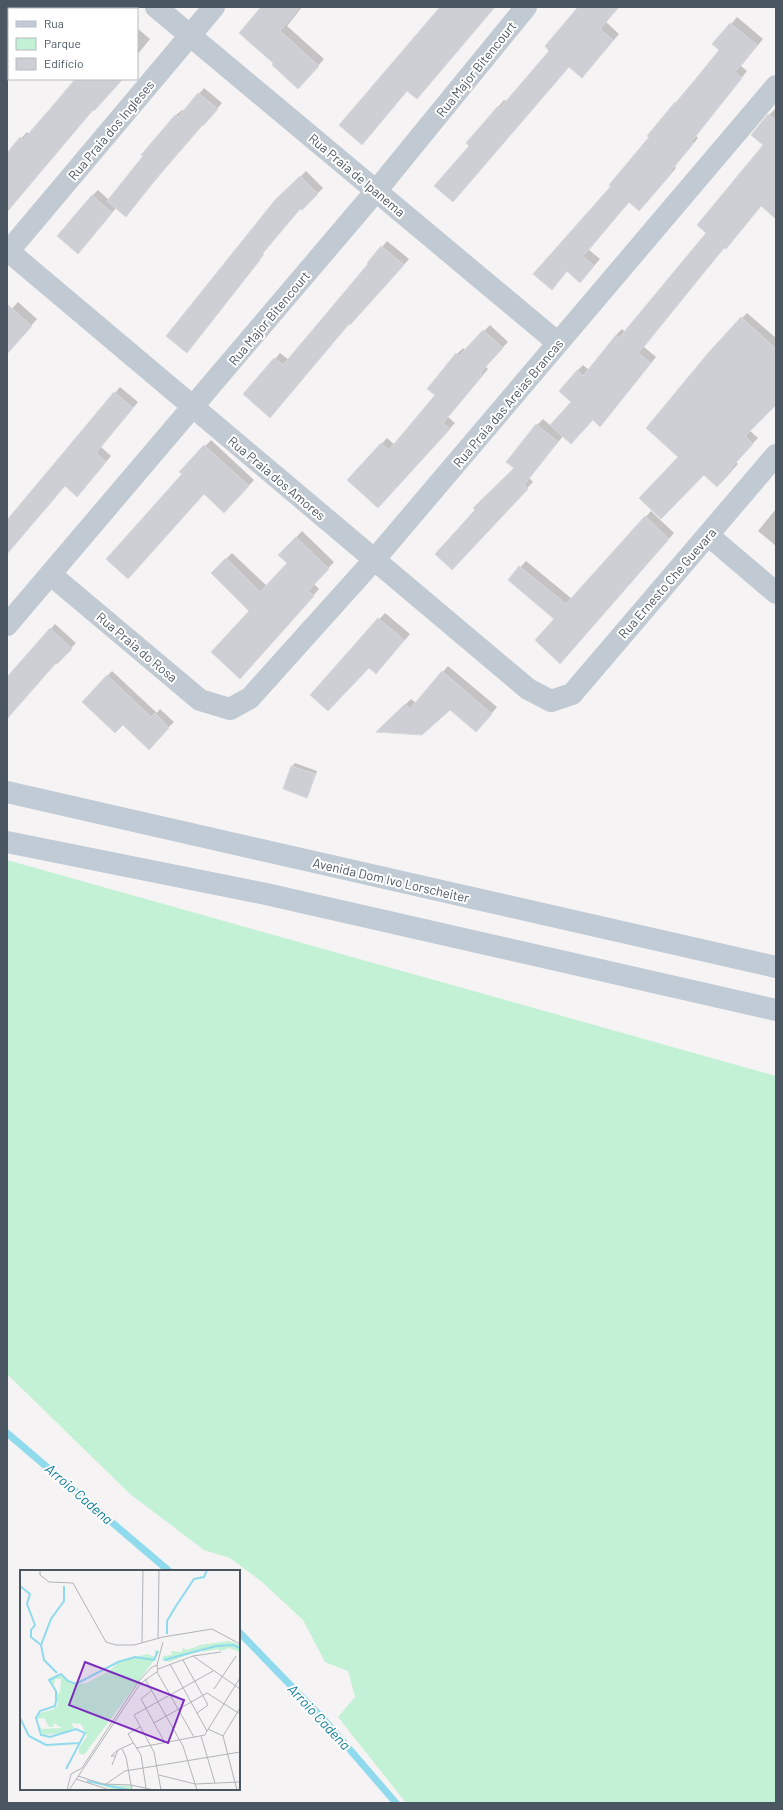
<svg xmlns="http://www.w3.org/2000/svg" width="783" height="1810" viewBox="0 0 783 1810" font-family="Barlow,sans-serif">
	<style>
		.green { fill: #c3f1d5 }
		.shadow { fill: #0003 }
		.lines { fill: none; stroke-linecap: round; stroke-linejoin: round }
		.stream { stroke: #90daee; stroke-width: 7 }
		.building { fill: #cdcfd5; stroke: #d7d9de }
		.minor { stroke: #c1cad2; stroke-width: 22 }
		.secondary { stroke: #c1cbd6; stroke-width: 22 }
		.labels { text-anchor: middle; stroke-width: 4; stroke-linejoin: round; paint-order: stroke }
		.street-label { font-size: 13px; fill: #4a5661; stroke: #fff }
		.water-label { font-size: 14px; font-style: italic; fill: #0c7c9b; stroke: #fff }
		.inset-river { fill: none; stroke: #90daee; stroke-width: 2 }
		.inset-road { fill: none; stroke: #b1b4b9; stroke-width: 1 }
		.view { fill: #7b2cbf; fill-opacity: 0.15; stroke: #7b2cbf; stroke-width: 2 }
		.inset-edge { fill: none; stroke: #4a5661; stroke-width: 2 }
	</style>
	<rect width="100%" height="100%" fill="#f5f3f3"/>
	<path class="green" d="M 7,860 L 776,1076 L 776,1803 L 406,1803 L 338,1717 L 355,1697 L 348,1671 L 325,1662 L 303,1620 L 262,1582 L 230,1558 L 204,1550 L 130,1494 L 7,1374 Z"/>
	<path class="shadow" d="M 262,7 L 302,7 L 287,26 L 324,59 L 304,82 L 275,63 Z
		M 579,7 L 618,7 L 606,22 L 619,34 L 588,71 L 569,66 L 470,145 L 467,143 L 499,106 L 504,100 L 507,102 L 551,50 Z
		M 737,17 L 763,39 L 741,66 L 747,71 L 696,136 L 698,138 L 675,166 L 676,168 L 645,204 L 639,210 L 630,201 L 589,250 L 600,259 L 586,275 L 567,271 L 558,282 L 612,186 L 651,137 L 649,135 L 720,49 L 714,44 Z
		M 137,28 L 150,39 L 137,55 Z
		M 75,79 L 122,79 L 93,109 L 9,209 L 7,208 L 7,154 L 27,132 L 29,134 Z
		M 204,88 L 222,103 L 164,170 L 131,210 L 126,216 L 116,208 L 84,246 L 92,196 L 98,190 L 109,200 L 144,156 L 142,155 L 176,115 L 182,110 L 184,111 Z
		M 775,109 L 776,208 L 761,205 L 725,247 L 644,347 L 656,357 L 606,419 L 593,419 L 563,436 L 529,478 L 533,482 L 457,562 L 515,468 L 537,425 L 543,419 L 551,426 L 573,402 L 577,371 L 583,365 L 589,370 L 616,335 L 622,329 L 625,332 L 708,233 L 764,145 L 769,115 Z
		M 306,171 L 323,188 L 302,209 L 301,208 L 263,253 L 264,254 L 192,346 L 276,201 Z
		M 387,241 L 409,259 L 356,318 L 245,394 L 280,353 L 289,360 Z
		M 18,302 L 37,319 L 7,353 L 7,314 Z
		M 747,313 L 776,338 L 776,404 L 749,430 L 758,438 L 736,462 L 738,464 L 717,486 L 704,474 L 680,457 L 742,318 Z
		M 490,325 L 508,342 L 485,366 L 488,369 L 448,417 L 455,423 L 384,501 L 349,480 L 387,438 L 395,445 L 436,395 L 429,389 L 457,354 L 463,348 L 465,350 Z
		M 120,387 L 138,402 L 101,447 L 111,456 L 83,490 L 65,485 L 7,554 L 7,523 Z
		M 211,440 L 254,480 L 230,506 L 204,493 L 181,472 Z
		M 776,509 L 776,546 L 758,531 Z
		M 651,511 L 674,533 L 566,657 L 556,619 L 509,580 L 526,561 L 572,599 Z
		M 302,531 L 334,562 L 314,584 L 319,589 L 246,672 L 250,611 L 212,573 L 232,553 L 267,586 L 288,563 L 280,555 Z
		M 385,613 L 410,634 L 382,667 L 369,667 L 312,695 Z
		M 55,624 L 76,643 L 7,713 L 7,678 Z
		M 448,666 L 497,707 L 482,725 L 450,709 L 378,731 L 411,699 L 416,703 Z
		M 112,671 L 157,713 L 160,709 L 174,722 L 148,748 L 123,724 L 83,701 Z
		M 295,763 L 317,771 L 309,794 L 307,797 L 284,789 L 292,766 Z"/>
	<g class="lines">
		<path class="stream" d="M 7,1433 L 169,1571
			M 239,1632 L 326,1722 L 396,1803"/>
	</g>
	<path class="building" d="M 261,7 L 300,7 L 280,31 L 319,66 L 298,89 L 272,65 L 273,63 L 239,33 Z
		M 440,7 L 495,7 L 417,99 L 407,91 L 362,145 L 339,125 Z
		M 578,7 L 619,7 L 600,29 L 613,40 L 582,78 L 569,67 L 453,202 L 434,186 L 469,146 L 466,143 L 498,106 L 500,108 L 549,51 L 545,46 Z
		M 730,23 L 757,45 L 735,72 L 742,78 L 691,142 L 693,144 L 669,173 L 671,174 L 639,211 L 629,202 L 583,256 L 594,266 L 580,283 L 567,271 L 552,290 L 533,274 L 611,186 L 609,185 L 649,137 L 647,136 L 675,102 L 677,103 L 719,50 L 712,44 Z
		M 76,79 L 123,79 L 94,111 L 93,110 L 7,212 L 7,153 L 20,137 L 23,140 Z
		M 198,93 L 218,109 L 203,126 L 202,125 L 158,176 L 126,217 L 107,201 L 143,156 L 141,155 L 175,115 L 178,117 Z
		M 768,114 L 776,121 L 776,219 L 761,206 L 726,249 L 724,248 L 638,353 L 651,363 L 600,427 L 593,420 L 571,444 L 550,425 L 571,402 L 559,391 L 577,370 L 583,376 L 616,335 L 619,338 L 706,233 L 697,225 L 763,145 L 751,135 Z
		M 300,176 L 318,194 L 302,210 L 300,209 L 258,259 L 260,260 L 187,353 L 166,336 L 275,200 Z
		M 92,195 L 112,213 L 78,254 L 57,236 Z
		M 381,246 L 404,265 L 350,325 L 349,324 L 270,418 L 243,394 L 274,358 L 283,365 L 368,264 L 367,263 Z
		M 7,304 L 32,326 L 7,354 Z
		M 741,317 L 776,349 L 776,405 L 745,436 L 753,444 L 731,468 L 733,470 L 717,487 L 704,475 L 661,519 L 639,498 L 678,457 L 646,428 L 709,352 Z
		M 483,330 L 503,348 L 480,373 L 483,375 L 443,423 L 450,429 L 378,508 L 347,480 L 381,443 L 389,450 L 435,395 L 427,389 L 456,353 L 459,356 Z
		M 114,392 L 133,408 L 96,453 L 106,462 L 77,497 L 65,486 L 7,554 L 7,520 Z
		M 536,424 L 558,442 L 524,485 L 528,489 L 452,570 L 435,554 L 475,510 L 473,508 L 514,468 L 506,462 Z
		M 204,445 L 249,486 L 224,513 L 204,494 L 128,579 L 106,559 L 182,474 L 179,472 Z
		M 645,516 L 669,539 L 560,664 L 535,640 L 554,619 L 508,580 L 519,566 L 566,604 Z
		M 296,537 L 329,569 L 308,591 L 314,596 L 240,679 L 211,652 L 249,611 L 211,573 L 226,558 L 260,592 L 287,563 L 278,555 Z
		M 378,618 L 404,640 L 376,674 L 369,668 L 328,711 L 310,695 Z
		M 50,628 L 72,649 L 57,664 L 56,663 L 7,719 L 7,677 Z
		M 442,671 L 492,714 L 476,732 L 450,710 L 422,735 L 376,732 L 405,704 L 410,709 Z
		M 107,675 L 151,717 L 155,713 L 169,728 L 149,750 L 123,725 L 115,733 L 82,702 Z
		M 291,766 L 315,774 L 307,798 L 283,789 Z"/>
	<g class="lines">
		<path class="minor" d="M 156,7 L 558,343
			M 7,250 L 528,689 L 551,701 L 572,694 L 776,455
			M 7,253 L 214,7
			M 708,535 L 776,593
			M 50,574 L 200,700 L 230,709 L 250,698 L 374,560 L 776,86
			M 7,625 L 376,191 L 526,7"/>
		<path class="secondary" d="M 7,792 L 776,967
			M 7,842 L 266,894 L 776,1010"/>
	</g>
	<g class="labels">
		<g class="street-label">
			<text transform="translate(476 69) rotate(-51)" y="5">Rua Major Bitencourt</text>
			<text transform="translate(111 130) rotate(-50)" y="5">Rua Praia dos Ingleses</text>
			<text transform="translate(357 175) rotate(40)" y="5">Rua Praia de Ipanema</text>
			<text transform="translate(269 318) rotate(-50)" y="5">Rua Major Bitencourt</text>
			<text transform="translate(508 403) rotate(-50)" y="5">Rua Praia das Areias Brancas</text>
			<text transform="translate(277 478) rotate(40)" y="5">Rua Praia dos Amores</text>
			<text transform="translate(667 583) rotate(-49)" y="5">Rua Ernesto Che Guevara</text>
			<text transform="translate(137 647) rotate(40)" y="5">Rua Praia do Rosa</text>
			<text transform="translate(391 880) rotate(13)" y="5">Avenida Dom Ivo Lorscheiter</text>
		</g>
		<g class="water-label">
			<text transform="translate(79 1494) rotate(41)" y="5">Arroio Cadena</text>
			<text transform="translate(319 1717) rotate(47)" y="5">Arroio Cadena</text>
		</g>
	</g>
	<g transform="translate(20 1570)">
		<rect width="220" height="220" fill="#f5f3f3"/>
		<path d="M 209,71 L 220,75 L 220,82 L 209,78 L 201,81 L 198,79 L 182,82 L 188,77 L 149,92 L 142,90 L 143,86 L 152,85 L 151,81 L 162,82 L 163,78 L 167,80 L 180,75 ZM 135,80 L 139,81 L 135,89 L 64,185 L 59,183 L 59,178 L 67,166 L 61,154 L 51,153 L 54,158 L 43,163 L 23,165 L 18,154 L 22,159 L 42,158 L 34,153 L 33,157 L 29,157 L 24,148 L 17,149 L 20,143 L 34,139 L 38,134 L 37,131 L 37,124 L 40,123 L 41,109 L 35,109 L 34,116 L 30,111 L 32,108 L 40,105 L 51,113 L 65,114 L 89,101 L 99,92 L 127,84 L 135,87 ZM 64,209 L 83,215 L 111,216 L 111,220 L 95,220 Z" fill="#c3f1d5"/>
		<path class="inset-river" d="M 0,16 L 10,24 L 7,34 L 15,55 L 11,60 L 11,67 L 21,75 L 24,90 L 37,103M 147,64 L 147,51 L 156,36 L 174,9 L 184,7 L 187,0M 21,75 L 31,49 L 44,31 L 44,16M 144,90 L 196,76 L 213,75 L 220,78M 0,148 L 9,166 L 26,175 L 60,173M 46,199 L 65,163 L 56,159 L 30,167 L 21,165 L 16,148 L 20,141 L 35,136 L 36,131 L 36,121 L 29,110 L 41,104 L 48,111 L 56,114 L 98,92 L 115,87 L 134,90 L 138,81M 67,211 L 109,220"/>
		<path class="inset-road" d="M 20,0 L 20,5 L 29,12 L 53,13 L 86,72 L 96,75 L 114,75 L 143,67 L 192,59 L 220,74M 138,69 L 139,0M 122,73 L 123,0M 173,86 L 220,119M 163,90 L 188,135 L 177,143M 137,95 L 143,72M 138,99 L 173,86 L 201,82M 137,102 L 174,167M 125,109 L 163,176 L 177,220M 194,119 L 216,86M 132,120 L 121,129 L 145,173M 134,153 L 187,123 L 220,144M 120,157 L 108,164 L 121,185 L 126,218M 188,159 L 203,166M 187,161 L 220,108M 181,166 L 195,213M 203,166 L 217,220M 203,166 L 220,138M 116,178 L 185,165 L 187,161 L 150,94M 102,179 L 106,187 L 112,220M 95,186 L 91,186 L 98,180M 92,195 L 98,180 L 113,173M 139,205 L 175,214 L 220,212M 58,206 L 83,214 L 111,215 L 134,220M 56,209 L 90,220M 86,214 L 105,201 L 220,182M 47,220 L 51,204 L 62,198 L 119,111 L 132,97 L 137,95 L 138,101 L 120,114 L 49,220M 141,220 L 134,182 L 114,145 L 193,101"/>
		<path class="view" d="M 65,92 L 164,130 L 148,173 L 49,135 Z"/>
		<rect width="220" height="220" class="inset-edge"/>
	</g>
	<rect width="783" height="1810" fill="none" stroke="#4a5661" stroke-width="16"/>
	<rect x="8" y="8" width="130" height="72" fill="#ffffff" stroke="#b7bbc0"/>
	<rect x="16" y="21" width="20" height="6" fill="#c1cbd6" stroke="#b7bbc0"/>
	<text x="44" y="28" font-size="12" fill="#4a5661">Rua</text>
	<rect x="16" y="38" width="20" height="12" fill="#c3f1d5" stroke="#b7bbc0"/>
	<text x="44" y="48" font-size="12" fill="#4a5661">Parque</text>
	<rect x="16" y="58" width="20" height="12" fill="#cdcfd5" stroke="#b7bbc0"/>
	<text x="44" y="68" font-size="12" fill="#4a5661">Edifício</text>
</svg>
